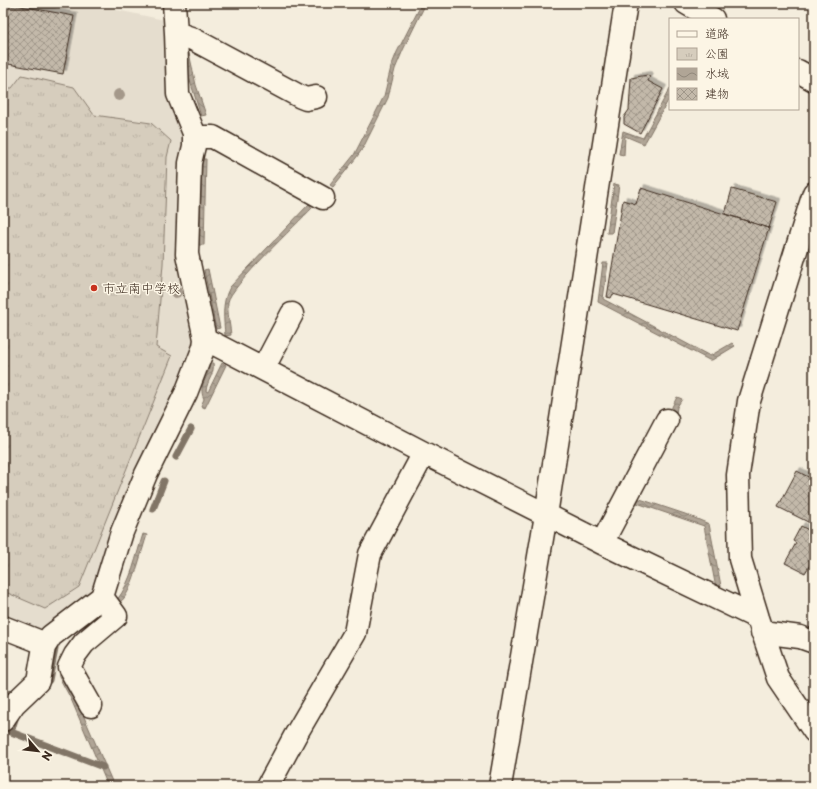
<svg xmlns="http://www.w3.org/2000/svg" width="817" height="789" viewBox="0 0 817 789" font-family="'Playpen Sans','Klee One',sans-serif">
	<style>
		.built { fill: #e5ddce }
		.park { fill: url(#park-tufts); stroke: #887c6e }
		.water { fill: url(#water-waves); stroke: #817466 }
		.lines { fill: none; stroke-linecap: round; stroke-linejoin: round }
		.stream { stroke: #817466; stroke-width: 7 }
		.building { fill: url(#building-cross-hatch); stroke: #3b2a1e; filter: url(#shadow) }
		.minor-casing { stroke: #3b2a1e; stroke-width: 25 }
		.minor { stroke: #fcf5e5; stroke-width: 22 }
		.tree { fill: #a4988a }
		.poi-dot { fill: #c8321e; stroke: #fcf5e5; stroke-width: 1.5 }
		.labels { text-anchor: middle; stroke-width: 3; stroke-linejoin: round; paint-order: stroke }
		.poi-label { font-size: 13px; fill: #3b2a1e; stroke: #fcf5e5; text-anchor: start }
	</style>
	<defs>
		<pattern id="park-tufts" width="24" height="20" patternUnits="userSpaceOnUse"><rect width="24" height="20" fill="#d6cdbd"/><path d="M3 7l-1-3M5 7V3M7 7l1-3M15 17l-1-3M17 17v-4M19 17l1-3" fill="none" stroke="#b9b0a2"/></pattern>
		<pattern id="water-waves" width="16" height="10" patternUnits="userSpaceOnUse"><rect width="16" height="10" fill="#b0a596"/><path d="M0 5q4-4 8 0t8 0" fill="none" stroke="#90877a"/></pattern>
		<pattern id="building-cross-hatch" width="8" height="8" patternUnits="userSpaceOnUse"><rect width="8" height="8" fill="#c3b9aa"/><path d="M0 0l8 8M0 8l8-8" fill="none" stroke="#a0978a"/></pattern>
		<filter id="shadow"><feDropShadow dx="3.5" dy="-3.5" stdDeviation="0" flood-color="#0004"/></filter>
	</defs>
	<rect width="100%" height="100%" fill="#f4eddd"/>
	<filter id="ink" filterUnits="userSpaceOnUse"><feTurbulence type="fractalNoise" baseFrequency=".025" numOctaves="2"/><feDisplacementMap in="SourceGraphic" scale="8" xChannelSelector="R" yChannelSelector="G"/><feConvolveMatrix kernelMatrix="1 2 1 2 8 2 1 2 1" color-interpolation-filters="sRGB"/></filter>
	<g filter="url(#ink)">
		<path class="built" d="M 3,3 L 84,3 L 169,21 L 187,143 L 184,157 L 179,159 L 193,319 L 194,347 L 187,356 L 171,406 L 127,500 L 93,585 L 98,592 L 46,631 L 3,614 Z"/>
		<path class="park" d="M 22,75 L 74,87 L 94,115 L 151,123 L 171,141 L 167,157 L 163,264 L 156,347 L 172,356 L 79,587 L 45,609 L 3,591 L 3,88 L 12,88 Z"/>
		<path class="water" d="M 422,3 L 426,3 L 403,50 L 395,69 L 388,98 L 363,148 L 356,158 L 333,187 L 330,185 L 354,155 L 376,112 L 384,96 L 391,67 L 397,52 Z
			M 186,53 L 189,53 L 196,85 L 206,115 L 201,116 L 187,71 Z
			M 670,88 L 670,97 L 644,144 L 625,136 L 624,155 L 619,154 L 623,131 L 643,138 Z
			M 202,159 L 206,159 L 204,245 L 199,245 Z
			M 614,184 L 619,185 L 612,233 L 607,233 Z
			M 309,204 L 312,208 C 298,223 230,287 228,302 C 227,312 230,325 231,335 L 225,336 C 224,319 221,303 230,287 Z
			M 603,263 L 608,263 L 603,299 L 710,356 L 732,343 L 735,346 L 712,360 L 709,360 L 598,302 Z
			M 208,269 L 220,328 L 216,329 L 204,270 Z
			M 213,363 C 215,374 207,380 206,391 L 208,392 L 222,363 L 226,365 L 205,408 L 201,406 L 204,399 C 197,384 210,378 209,364 Z
			M 677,397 L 682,399 L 677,407 L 674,428 L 637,498 L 685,514 L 709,524 L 721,586 L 716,588 L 704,526 L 634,502 L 670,428 L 672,407 Z
			M 143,534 L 147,535 C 142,549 131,596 120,602 L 117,600 C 131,582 136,556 143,534 Z
			M 72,649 L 81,710 L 114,786 L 108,786 L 71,699 L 59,677 L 58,669 L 65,652 Z"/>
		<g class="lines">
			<path class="stream" d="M 176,457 L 191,429
				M 153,509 L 164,481
				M 43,686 L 49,680 L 55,649
				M 16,716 L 11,732 L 103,767"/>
		</g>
		<path class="building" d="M 3,4 L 13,6 L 15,5 L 74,16 L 63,74 L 3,63 Z
			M 647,75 L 650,77 L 648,81 L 663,89 L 640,133 L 624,124 L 624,117 L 629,110 L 631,78 Z
			M 641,188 L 769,228 L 737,331 L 613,294 L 611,298 L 607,297 L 623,200 L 636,204 Z
			M 732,189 L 777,202 L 769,228 L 725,214 Z
			M 797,471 L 814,480 L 814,525 L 778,507 Z
			M 801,526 L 814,533 L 814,558 L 805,573 L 785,563 L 796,543 L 793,541 Z"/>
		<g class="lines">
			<g class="minor-casing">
				<path id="minor" d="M 174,3 L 176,33
					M 686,3 L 713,19
					M 798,71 L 814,80
					M 194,137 L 213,137 L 323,198
					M 814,193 L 749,401 L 738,475 L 740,559 L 758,618 L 778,678 L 814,731
					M 205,339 L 424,453 L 602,543 L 758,618
					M 263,369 L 292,314
					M 602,543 L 667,420
					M 3,627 L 46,644
					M 762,632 L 800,637 L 814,642
					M 91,706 L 69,667 L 75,655 L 84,643 L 116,616 L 102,597
					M 3,720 L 14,704 L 38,681 L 44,647 L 51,636 L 102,597 L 122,532 L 146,474 L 186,393 L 204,347 L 205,339 L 187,254 L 190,163 L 194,146 L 194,133 L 178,94 L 176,33 L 191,38 L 301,97 L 306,99 L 316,97
					M 268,786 L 295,736 L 355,633 L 370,554 L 424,453
					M 500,786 L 546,515 L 626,3"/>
			</g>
			<use href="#minor" class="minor"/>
		</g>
		<g class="tree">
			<circle cx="119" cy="95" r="6"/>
			<circle cx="176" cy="292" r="6"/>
		</g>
	</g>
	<circle class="poi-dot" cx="94" cy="288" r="4"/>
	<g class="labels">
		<g class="poi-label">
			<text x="102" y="293">市立南中学校</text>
		</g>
	</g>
	<rect width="817" height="789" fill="none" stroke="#fcf5e5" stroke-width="16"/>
	<rect x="8" y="8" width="801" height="773" fill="none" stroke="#3b2a1e" stroke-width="1.5" filter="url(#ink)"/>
	<rect x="669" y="18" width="130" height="92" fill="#fcf5e5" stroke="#afa495"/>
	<rect x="677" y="31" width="20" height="6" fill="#fcf5e5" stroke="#afa495"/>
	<text x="705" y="38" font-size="12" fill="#3b2a1e">道路</text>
	<rect x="677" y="48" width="20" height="12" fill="url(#park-tufts)" stroke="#afa495"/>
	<text x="705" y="58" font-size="12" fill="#3b2a1e">公園</text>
	<rect x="677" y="68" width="20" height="12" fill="url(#water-waves)" stroke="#afa495"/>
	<text x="705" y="78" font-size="12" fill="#3b2a1e">水域</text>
	<rect x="677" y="88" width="20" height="12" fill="url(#building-cross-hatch)" stroke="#afa495"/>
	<text x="705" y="98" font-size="12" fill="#3b2a1e">建物</text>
	<g transform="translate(38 751) rotate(118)" stroke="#fcf5e5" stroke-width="3" paint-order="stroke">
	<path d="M0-3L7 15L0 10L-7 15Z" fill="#3b2a1e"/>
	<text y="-6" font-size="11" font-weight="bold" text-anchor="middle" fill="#3b2a1e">N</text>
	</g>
</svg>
